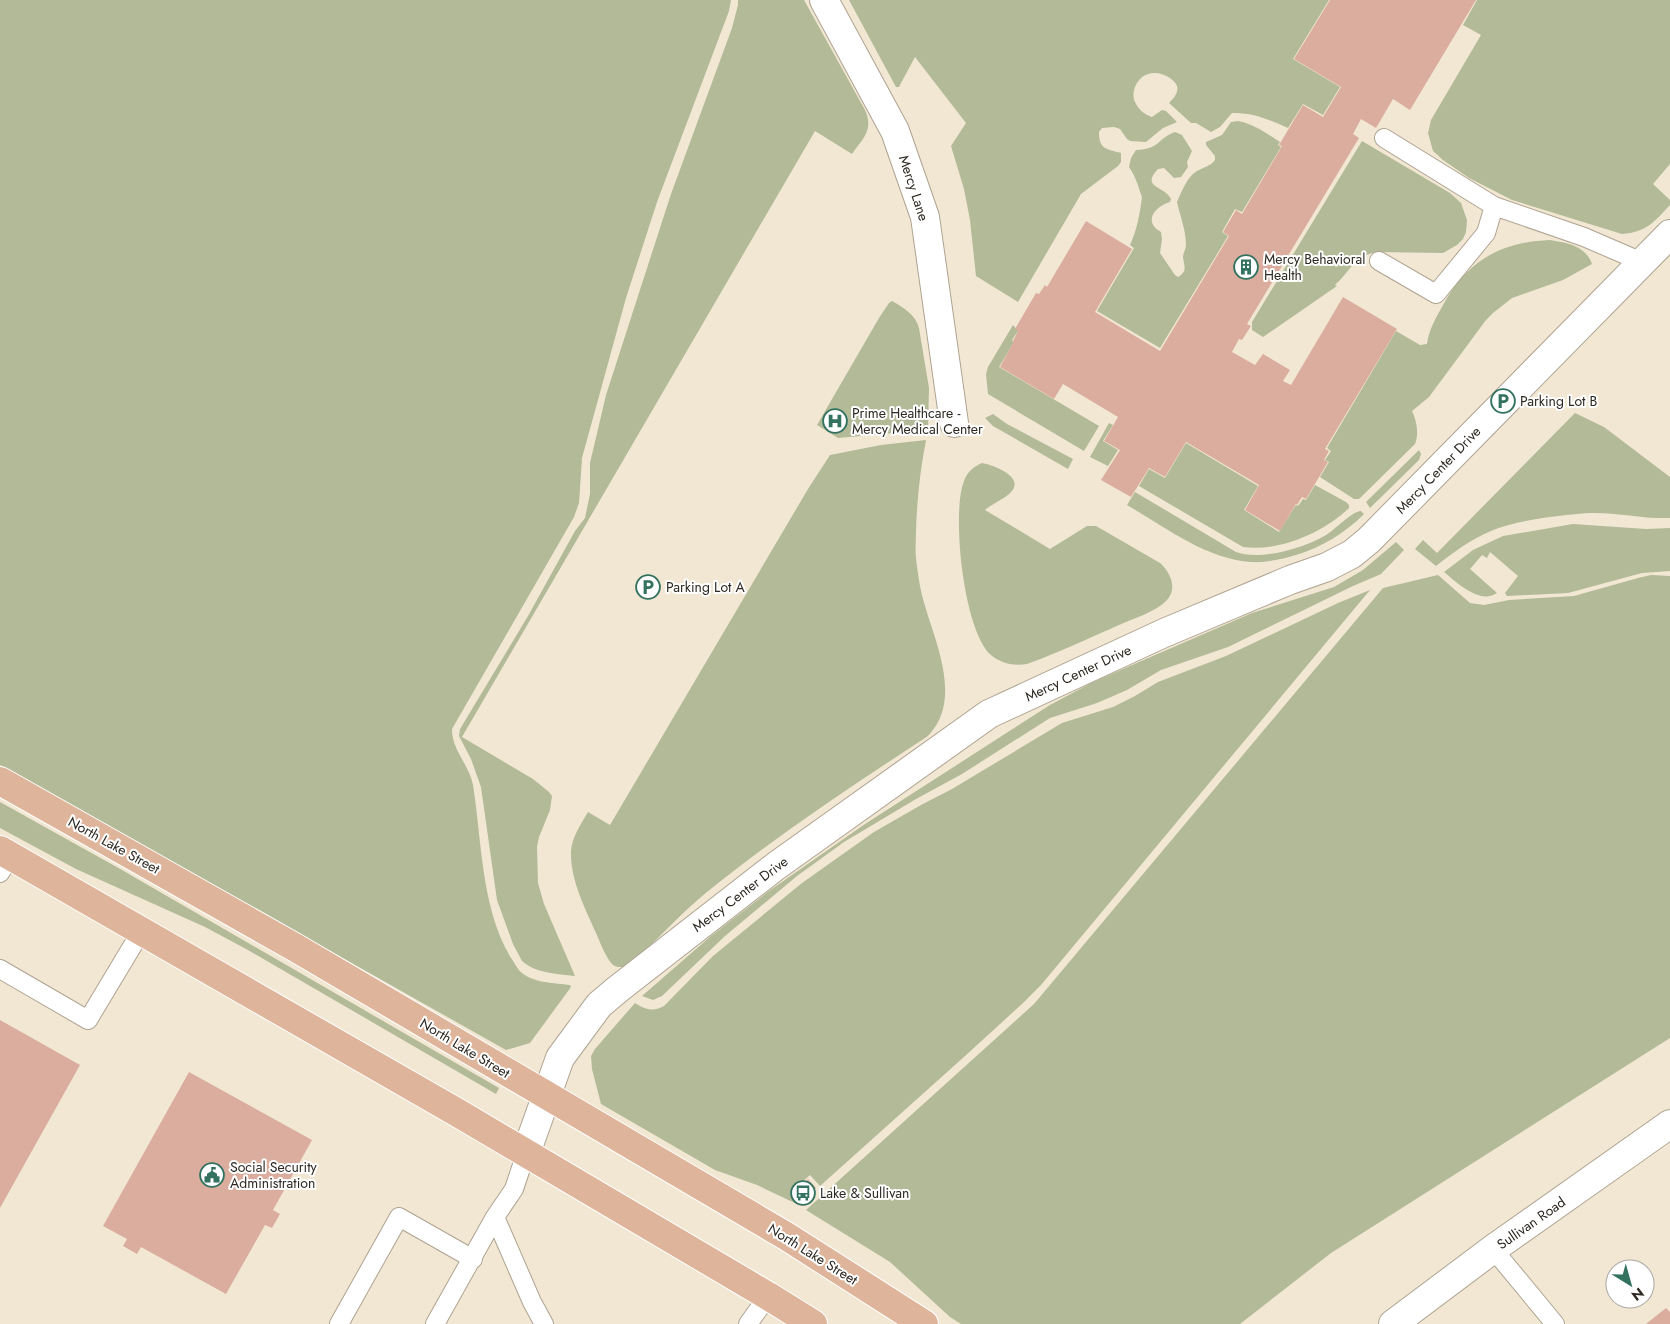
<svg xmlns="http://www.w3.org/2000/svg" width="1670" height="1324" viewBox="0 0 1670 1324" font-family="Jost,sans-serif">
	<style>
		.green { fill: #b2ba98 }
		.building { fill: #daad9f }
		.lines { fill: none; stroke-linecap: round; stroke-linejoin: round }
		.lane-casing { stroke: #aea391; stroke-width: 20 }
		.street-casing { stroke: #aea391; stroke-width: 30 }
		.secondary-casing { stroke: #aea391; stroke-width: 30 }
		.primary-casing { stroke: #fff; stroke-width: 30 }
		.lane { stroke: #fff; stroke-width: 18 }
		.street { stroke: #fff; stroke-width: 28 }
		.secondary { stroke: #fff; stroke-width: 28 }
		.primary { stroke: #deb59b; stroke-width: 28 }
		.labels { text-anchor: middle; stroke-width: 4; stroke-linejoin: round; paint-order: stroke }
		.street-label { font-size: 14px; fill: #2d2821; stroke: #fff }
		.poi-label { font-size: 14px; fill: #2d2821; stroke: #fff; text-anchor: start }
	</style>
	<rect width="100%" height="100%" fill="#f2e7d3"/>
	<path class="green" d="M 0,0 L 731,0 L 729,11 L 657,202 L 626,298 L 582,458 L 579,503 L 574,517 L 452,729 C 452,751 469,764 473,785 C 482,842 481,908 511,958 C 515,963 517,969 522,973 C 534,983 555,983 570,985 L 571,987 L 530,1043 L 506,1050 L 0,765 Z
		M 738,0 L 804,0 L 865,110 C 874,130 863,138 852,154 L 815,131 L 462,737 L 533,779 L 549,792 L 552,796 L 550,810 L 539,837 L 537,847 L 538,883 L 544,904 L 575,976 C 558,974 535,973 522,961 L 513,944 L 497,900 L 481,787 L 471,759 L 459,736 L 460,729 L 528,616 L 575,531 L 585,518 L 590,494 L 590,463 L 606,395 L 671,194 L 732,28 L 738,5 Z
		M 849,0 L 1329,0 L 1293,59 L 1340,87 L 1323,115 L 1303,104 L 1288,128 C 1270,120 1252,112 1232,113 L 1220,127 L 1211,132 L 1196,123 L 1191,123 L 1169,103 C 1173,99 1179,93 1177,86 C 1176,83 1173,80 1170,78 C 1156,69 1141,72 1135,87 C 1133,92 1133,98 1135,102 C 1138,109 1145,115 1152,117 L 1162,110 L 1166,111 L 1177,122 L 1163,128 L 1146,142 L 1130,141 L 1127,139 L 1120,129 L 1114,127 L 1102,128 L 1099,132 C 1099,150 1107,149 1121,153 L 1121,162 L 1118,166 L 1081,194 L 1018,302 L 976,276 L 970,220 L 964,189 L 951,146 L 966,123 L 915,57 L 901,83 L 899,87 L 896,87 Z
		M 1477,0 L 1670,0 L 1670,164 L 1653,184 L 1670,200 L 1670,205 C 1654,222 1647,232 1622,234 L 1512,200 L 1469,178 L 1443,160 L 1433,151 L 1428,133 L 1431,120 L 1481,35 L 1463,25 Z
		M 1238,121 C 1254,124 1266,133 1280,142 L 1278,145 L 1281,147 L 1242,212 L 1235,209 L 1222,232 L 1228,236 L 1160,348 L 1097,311 L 1134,248 L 1130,245 C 1137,230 1140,213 1142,197 C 1138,186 1136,177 1129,167 L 1131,158 L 1136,150 C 1161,149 1156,139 1175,132 L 1182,135 L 1192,151 L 1187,162 L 1188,167 L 1181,177 L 1174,178 L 1164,168 L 1158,169 C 1140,188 1165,186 1171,199 L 1170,202 C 1154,207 1143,222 1161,232 L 1162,239 L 1160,253 L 1175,275 L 1178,277 C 1188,271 1184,266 1183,257 C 1183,253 1186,249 1186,245 C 1186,230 1180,216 1177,202 C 1182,191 1187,177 1197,171 C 1204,167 1211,166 1215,160 L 1215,156 L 1206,145 L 1206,142 L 1222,135 L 1231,122 Z
		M 1362,141 L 1450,193 L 1461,203 L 1467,220 L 1466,232 L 1463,239 L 1457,245 L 1443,253 L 1379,252 C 1353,255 1352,270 1335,285 L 1337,286 L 1263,337 L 1252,330 L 1252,322 Z
		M 1550,240 C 1567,243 1585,245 1592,264 L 1563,280 L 1512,298 L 1493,313 L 1486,320 L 1429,397 L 1412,411 C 1417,421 1419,435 1415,444 L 1359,499 L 1354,499 L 1320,477 L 1329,462 L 1325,460 L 1331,451 L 1327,448 L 1396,331 L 1420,345 L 1427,344 C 1429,329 1436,318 1443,305 C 1467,261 1500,242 1550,240 Z
		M 892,301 C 904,308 915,314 919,328 L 929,388 L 928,430 L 838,438 L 817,425 L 879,318 L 889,303 Z
		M 1013,325 L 1018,331 L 1012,340 L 1014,342 L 999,367 L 1099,426 L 1084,451 L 988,394 L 986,374 L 988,367 Z
		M 1575,413 L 1604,427 L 1670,477 L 1670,518 C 1643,519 1616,512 1589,513 C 1562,515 1516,520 1491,531 C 1471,539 1454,552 1436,566 L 1415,549 L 1423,540 L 1437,553 Z
		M 993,414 L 1007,424 L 1073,459 L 1068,469 L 993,426 L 985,418 Z
		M 1109,423 L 1113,425 L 1103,441 L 1118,450 L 1108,466 L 1090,457 Z
		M 926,440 C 920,471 917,500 916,531 C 916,540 915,549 916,558 C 917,568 920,589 923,599 C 934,640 964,699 928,736 C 852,786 777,835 707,892 C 678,915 655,944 626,967 C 622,967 615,968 612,964 C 605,956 600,942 596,933 C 585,908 570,879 571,851 C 572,837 581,824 588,812 L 610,825 L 808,489 L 830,455 L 881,445 Z
		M 1186,443 L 1258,486 L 1244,510 L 1279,532 L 1296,505 L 1298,506 L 1303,499 L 1306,500 L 1315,485 L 1346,502 L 1349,505 L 1349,508 C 1323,533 1279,552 1243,547 L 1139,486 L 1149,469 L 1165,478 Z
		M 1419,450 L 1421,454 L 1419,460 L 1370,508 L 1366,502 Z
		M 982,463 C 994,465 1028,478 1009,494 C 1002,500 992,504 985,510 L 1050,549 L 1087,526 L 1096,526 L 1160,563 C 1170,572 1178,588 1167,600 C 1156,612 1134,618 1119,625 C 1089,638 1058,653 1027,664 C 1014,666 1002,664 991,655 C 964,632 951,514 964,481 C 967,472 973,467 982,463 Z
		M 1135,492 L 1236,552 C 1260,561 1305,548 1326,535 C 1336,529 1351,512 1361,511 L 1364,514 C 1345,533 1322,547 1296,555 C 1282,559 1266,563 1251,562 C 1206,559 1165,527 1127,505 Z
		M 1573,524 L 1646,529 L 1670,528 L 1670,571 L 1642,573 L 1568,593 L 1507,596 L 1505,593 L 1518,576 L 1490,552 L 1487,558 L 1482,555 L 1470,569 L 1497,593 C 1480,605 1456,582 1444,572 L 1473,550 L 1503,536 Z
		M 1396,542 L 1404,550 L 1381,574 L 1353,586 L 1228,647 L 1161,670 L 1127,690 L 1097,703 L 1050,718 L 962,774 L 916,799 L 844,842 L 797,876 L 725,936 L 662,996 L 653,1000 L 642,996 L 711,936 L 769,891 L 865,824 L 1050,705 L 1093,682 L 1252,613 L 1334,587 L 1363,570 Z
		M 1438,575 L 1470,603 L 1484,605 L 1509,600 L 1574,596 L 1638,578 L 1651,575 L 1670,576 L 1670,1038 L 1331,1253 L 1240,1324 L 961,1324 L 950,1317 L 890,1262 L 806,1210 L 1034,1004 L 1383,588 Z
		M 1370,590 L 1041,985 L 1023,1003 L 965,1056 L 820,1186 L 810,1175 L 800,1184 L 810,1194 L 799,1205 L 757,1185 L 715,1170 L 601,1104 L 592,1069 L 591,1056 L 595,1049 L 635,1003 C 646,1010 653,1012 664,1006 L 713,956 L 802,883 L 874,832 L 921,805 L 952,789 L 1062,723 L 1113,707 L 1135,696 L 1158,682 L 1226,656 L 1338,603 Z
		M 0,802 L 122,870 L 499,1088 L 496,1094 L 248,950 L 205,927 L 76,869 L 0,828 Z"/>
	<path class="building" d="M 1330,0 L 1476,0 L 1410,110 L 1393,99 L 1376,128 L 1361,119 L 1353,134 L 1359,138 L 1247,324 L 1251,326 L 1242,340 L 1239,339 L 1232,352 L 1255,365 L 1263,354 L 1290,370 L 1283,381 L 1291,385 L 1343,297 L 1397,329 L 1325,449 L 1329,451 L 1324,460 L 1328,462 L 1306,499 L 1302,497 L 1297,505 L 1296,504 L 1280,531 L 1245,510 L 1259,485 L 1186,442 L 1165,477 L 1149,468 L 1131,497 L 1101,480 L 1120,450 L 1104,441 L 1118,417 L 1063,384 L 1054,399 L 1000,367 L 1014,341 L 1013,341 L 1018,331 L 1015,329 L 1036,293 L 1039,294 L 1045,285 L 1047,287 L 1086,221 L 1132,249 L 1095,312 L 1160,351 L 1229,236 L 1223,232 L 1236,210 L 1242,214 L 1282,146 L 1279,145 L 1303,105 L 1323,117 L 1341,87 L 1294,59 Z
		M 0,1020 L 80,1065 L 0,1208 Z
		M 189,1072 L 312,1140 L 273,1210 L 280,1214 L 272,1228 L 265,1225 L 226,1294 L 141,1247 L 137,1254 L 123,1246 L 127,1239 L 103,1226 Z
		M 808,1179 L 816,1188 L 810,1193 L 802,1184 Z
		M 1666,1308 L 1670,1312 L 1670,1324 L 1646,1324 Z"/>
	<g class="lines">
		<g class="lane-casing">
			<path id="lane" d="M 1384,138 L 1494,206 L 1584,237 L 1642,262
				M 1379,261 L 1436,294 L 1486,233 L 1494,206
				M 0,873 L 11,855
				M 0,969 L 88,1020 L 142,930
				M 495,1217 L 532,1302 L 544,1324
				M 1493,1249 L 1555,1324
				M 339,1324 L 399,1217 L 473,1259
				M 435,1324 L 495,1217 L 514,1189 L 526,1153
				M 748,1324 L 768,1296"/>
		</g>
		<g class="street-casing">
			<path id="street" d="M 824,0 L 895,131 L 925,217 L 954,423
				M 526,1153 L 560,1058 L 599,1005 L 618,989 L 776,866 L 989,714 L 1164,633 L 1290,580 L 1327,567 L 1352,554 L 1369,540 L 1670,234"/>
		</g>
		<g class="secondary-casing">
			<path id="secondary" d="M 1393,1324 L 1493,1249 L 1670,1124"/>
		</g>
		<g class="primary-casing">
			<path id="primary" d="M 0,781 L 296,948 L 786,1236 L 924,1324
				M 0,850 L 458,1113 L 768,1296 L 813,1324"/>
		</g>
		<use href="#lane" class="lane"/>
		<use href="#street" class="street"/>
		<use href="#secondary" class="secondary"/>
		<use href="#primary" class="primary"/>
	</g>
	<defs>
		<g id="building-ring" transform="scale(1.25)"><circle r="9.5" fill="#fff" stroke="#32725f" stroke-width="1.5"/><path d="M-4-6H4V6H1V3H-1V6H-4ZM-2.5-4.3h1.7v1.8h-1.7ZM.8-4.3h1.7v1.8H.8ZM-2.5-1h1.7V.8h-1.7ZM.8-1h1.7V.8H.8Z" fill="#32725f"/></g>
		<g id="parking-ring" transform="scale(1.25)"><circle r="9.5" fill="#fff" stroke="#32725f" stroke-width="1.5"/><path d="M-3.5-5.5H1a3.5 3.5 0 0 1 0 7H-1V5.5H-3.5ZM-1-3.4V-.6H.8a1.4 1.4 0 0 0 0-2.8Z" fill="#32725f"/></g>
		<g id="hospital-ring" transform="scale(1.25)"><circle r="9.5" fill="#fff" stroke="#32725f" stroke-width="1.5"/><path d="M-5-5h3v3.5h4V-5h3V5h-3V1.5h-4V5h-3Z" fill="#32725f"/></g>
		<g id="civic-ring" transform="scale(1.25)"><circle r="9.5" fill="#fff" stroke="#32725f" stroke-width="1.5"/><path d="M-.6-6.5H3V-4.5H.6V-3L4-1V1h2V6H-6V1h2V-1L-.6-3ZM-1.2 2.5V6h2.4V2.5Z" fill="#32725f"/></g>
		<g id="bus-ring" transform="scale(1.25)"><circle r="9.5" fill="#fff" stroke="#32725f" stroke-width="1.5"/><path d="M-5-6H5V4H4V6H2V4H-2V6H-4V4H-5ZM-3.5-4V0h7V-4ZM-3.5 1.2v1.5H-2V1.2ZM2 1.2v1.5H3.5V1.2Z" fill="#32725f"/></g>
	</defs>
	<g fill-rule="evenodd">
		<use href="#building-ring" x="1246" y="267"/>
		<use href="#parking-ring" x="1503" y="401"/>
		<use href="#hospital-ring" x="835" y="421"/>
		<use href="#parking-ring" x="648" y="587"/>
		<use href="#civic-ring" x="212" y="1175"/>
		<use href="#bus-ring" x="803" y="1193"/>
	</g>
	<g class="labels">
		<g class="street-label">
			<text transform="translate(914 188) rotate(72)" y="5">Mercy Lane</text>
			<text transform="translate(1438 470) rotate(-46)" y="5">Mercy Center Drive</text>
			<text transform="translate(1078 673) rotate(-25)" y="5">Mercy Center Drive</text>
			<text transform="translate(114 845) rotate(29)" y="5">North Lake Street</text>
			<text transform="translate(740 894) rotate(-37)" y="5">Mercy Center Drive</text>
			<text transform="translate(465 1048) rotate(31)" y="5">North Lake Street</text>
			<text transform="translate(1531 1223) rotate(-35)" y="5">Sullivan Road</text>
			<text transform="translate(813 1254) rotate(32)" y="5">North Lake Street</text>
		</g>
		<g class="poi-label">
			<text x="1264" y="264">Mercy Behavioral<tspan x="1264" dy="16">Health</tspan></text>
			<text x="1520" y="406">Parking Lot B</text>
			<text x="852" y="418">Prime Healthcare -<tspan x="852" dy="16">Mercy Medical Center</tspan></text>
			<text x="666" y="592">Parking Lot A</text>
			<text x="230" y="1172">Social Security<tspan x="230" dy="16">Administration</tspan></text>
			<text x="820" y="1198">Lake &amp; Sullivan</text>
		</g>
	</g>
	<g transform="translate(1630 1284) rotate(143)"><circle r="24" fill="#ffffff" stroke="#aba9a6"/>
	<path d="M0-4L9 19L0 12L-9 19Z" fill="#32725f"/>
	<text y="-8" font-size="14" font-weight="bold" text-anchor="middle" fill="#2d2821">N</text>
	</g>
</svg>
